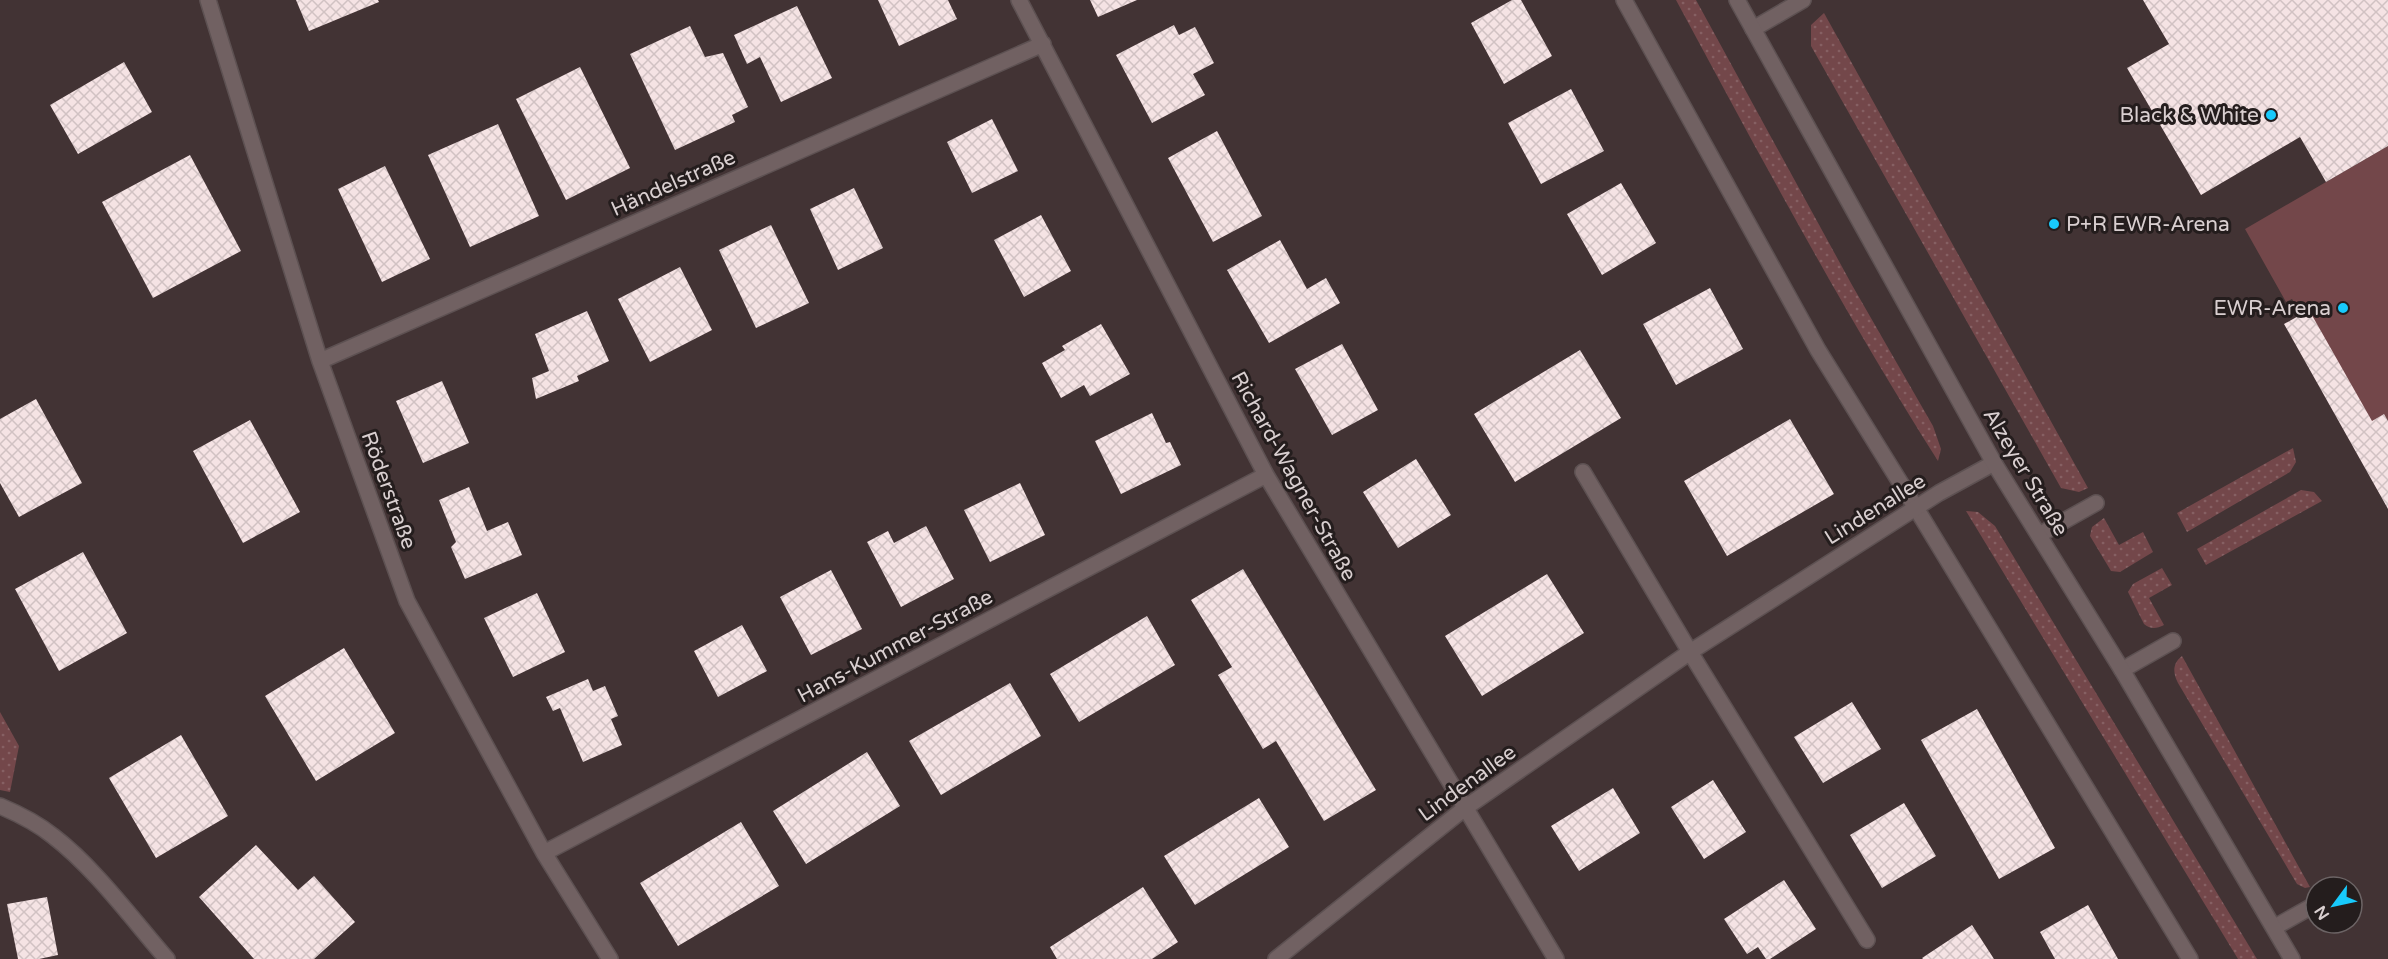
<svg xmlns="http://www.w3.org/2000/svg" width="2388" height="959" viewBox="0 0 2388 959" font-family="'Varela Round',sans-serif">
	<style>
		.grass { fill: url(#grass-dots) }
		.garden { fill: #73474a }
		.building { fill: url(#building-cross-hatch) }
		.lines { fill: none; stroke-linecap: round; stroke-linejoin: round }
		.service-casing { stroke: #5d5152; stroke-width: 18 }
		.minor-casing { stroke: #5d5152; stroke-width: 18 }
		.tertiary-casing { stroke: #5d5152; stroke-width: 18 }
		.service { stroke: #716162; stroke-width: 15 }
		.minor { stroke: #716162; stroke-width: 15 }
		.tertiary { stroke: #716162; stroke-width: 15 }
		.poi-dot { fill: #18cafc; stroke: #241d1d; stroke-width: 2 }
		.labels { text-anchor: middle; stroke-width: 6; stroke-linejoin: round; paint-order: stroke }
		.poi-label { font-size: 21px; fill: #d9cfd0; stroke: #241d1d; text-anchor: end }
		.street-label { font-size: 21px; fill: #d9cfd0; stroke: #241d1d }
	</style>
	<defs>
		<pattern id="grass-dots" width="8" height="8" patternUnits="userSpaceOnUse" patternTransform="scale(1.5)"><rect width="8" height="8" fill="#73474a"/><path d="M2 2h.1M6 6h.1" fill="none" stroke="#866063" stroke-width="1.8" stroke-linecap="round"/></pattern>
		<pattern id="building-cross-hatch" width="8" height="8" patternUnits="userSpaceOnUse" patternTransform="scale(1.5)"><rect width="8" height="8" fill="#f5e3e4"/><path d="M0 0l8 8M0 8l8-8" fill="none" stroke="#d1c2c3"/></pattern>
	</defs>
	<rect width="100%" height="100%" fill="#423334"/>
	<path class="grass" d="M 1676,0 L 1696,0 L 1852,285 L 1933,426 L 1941,449 L 1938,461 C 1843,311 1760,156 1676,0 Z
		M 1824,13 L 2088,488 L 2079,492 L 2061,488 L 1811,46 L 1811,25 Z
		M 2293,448 L 2296,462 L 2290,472 L 2187,532 L 2177,513 Z
		M 2301,490 L 2314,492 L 2322,501 L 2206,565 L 2197,549 Z
		M 1966,511 L 1978,512 L 1995,526 L 2257,959 L 2238,959 Z
		M 2104,518 L 2119,545 L 2143,532 L 2153,552 L 2120,572 L 2111,571 L 2090,536 L 2092,527 Z
		M 2162,568 L 2172,585 L 2149,598 L 2164,625 C 2156,629 2150,629 2144,624 L 2128,592 L 2133,584 Z
		M 2182,656 L 2310,887 L 2305,888 L 2297,884 L 2178,683 C 2173,673 2172,664 2182,656 Z
		M 0,712 L 19,746 L 10,792 L 0,790 Z"/>
	<path class="garden" d="M 2388,146 L 2388,468 L 2292,299 L 2286,302 L 2245,229 Z"/>
	<path class="building" d="M 296,0 L 378,0 L 379,2 L 309,31 Z
		M 878,0 L 948,0 L 957,19 L 899,46 Z
		M 1090,0 L 1137,0 L 1098,17 Z
		M 1512,0 L 1521,0 L 1552,56 L 1504,84 L 1471,23 Z
		M 2143,0 L 2388,0 L 2388,146 L 2326,182 L 2300,137 L 2201,195 L 2127,68 L 2169,44 Z
		M 797,6 L 832,78 L 781,102 L 760,57 L 747,64 L 734,35 Z
		M 1174,25 L 1179,35 L 1195,27 L 1214,63 L 1193,74 L 1205,95 L 1152,123 L 1116,55 Z
		M 690,26 L 705,57 L 723,53 L 748,107 L 732,115 L 735,122 L 675,150 L 630,54 Z
		M 124,62 L 152,112 L 78,154 L 50,105 Z
		M 580,67 L 630,168 L 566,200 L 516,99 Z
		M 1571,89 L 1604,151 L 1541,184 L 1508,123 Z
		M 992,119 L 1018,171 L 972,193 L 947,142 Z
		M 498,124 L 539,216 L 470,247 L 428,155 Z
		M 1217,131 L 1262,216 L 1213,242 L 1168,158 Z
		M 190,155 L 241,251 L 153,298 L 102,202 Z
		M 385,166 L 430,259 L 382,282 L 338,189 Z
		M 1621,183 L 1656,243 L 1602,275 L 1567,214 Z
		M 854,188 L 883,248 L 838,270 L 810,209 Z
		M 1041,215 L 1071,271 L 1024,297 L 994,240 Z
		M 771,225 L 809,303 L 756,328 L 719,250 Z
		M 1280,240 L 1307,289 L 1326,278 L 1340,303 L 1269,343 L 1227,270 Z
		M 680,267 L 712,330 L 650,362 L 618,299 Z
		M 1710,288 L 1743,349 L 1676,385 L 1643,324 Z
		M 2309,310 L 2372,421 L 2384,414 L 2388,421 L 2388,509 L 2284,324 Z
		M 587,311 L 609,361 L 577,376 L 579,381 L 536,399 L 532,378 L 549,371 L 535,334 Z
		M 1101,324 L 1130,374 L 1090,396 L 1084,385 L 1061,398 L 1042,363 L 1065,350 L 1062,346 Z
		M 1342,344 L 1378,410 L 1332,435 L 1295,369 Z
		M 1580,350 L 1621,418 L 1515,482 L 1474,414 Z
		M 442,381 L 469,443 L 423,463 L 396,401 Z
		M 36,399 L 82,483 L 19,517 L 0,483 L 0,419 Z
		M 1152,413 L 1166,443 L 1170,442 L 1181,465 L 1121,494 L 1095,441 Z
		M 1790,419 L 1834,494 L 1727,556 L 1684,481 Z
		M 250,420 L 300,512 L 243,543 L 193,451 Z
		M 1416,459 L 1451,515 L 1398,548 L 1363,492 Z
		M 1020,483 L 1045,535 L 990,562 L 964,510 Z
		M 469,487 L 487,531 L 508,522 L 522,555 L 465,579 L 451,547 L 456,542 L 439,500 Z
		M 926,526 L 954,579 L 901,607 L 867,542 L 888,531 L 894,543 Z
		M 83,552 L 127,633 L 59,671 L 15,589 Z
		M 1243,569 L 1376,790 L 1324,821 L 1276,741 L 1263,749 L 1218,675 L 1232,667 L 1191,600 Z
		M 831,570 L 862,629 L 811,655 L 780,597 Z
		M 1547,574 L 1584,633 L 1482,696 L 1445,636 Z
		M 537,593 L 565,652 L 513,677 L 484,618 Z
		M 1147,616 L 1175,665 L 1079,722 L 1050,674 Z
		M 742,625 L 767,671 L 718,697 L 694,651 Z
		M 344,648 L 395,733 L 316,781 L 265,696 Z
		M 588,679 L 593,691 L 605,686 L 618,716 L 611,719 L 622,745 L 583,762 L 560,708 L 553,711 L 546,697 Z
		M 1010,683 L 1041,736 L 941,795 L 909,741 Z
		M 1852,702 L 1881,749 L 1823,783 L 1794,737 Z
		M 1977,709 L 2055,848 L 1999,879 L 1921,740 Z
		M 181,735 L 228,816 L 156,858 L 109,778 Z
		M 867,752 L 900,806 L 806,864 L 773,811 Z
		M 1713,780 L 1746,832 L 1704,859 L 1671,807 Z
		M 1613,788 L 1640,833 L 1579,871 L 1551,826 Z
		M 1259,798 L 1289,847 L 1195,905 L 1164,856 Z
		M 1904,803 L 1936,856 L 1882,888 L 1850,835 Z
		M 741,822 L 779,886 L 678,946 L 640,883 Z
		M 256,845 L 298,890 L 314,876 L 355,922 L 314,959 L 254,959 L 199,897 Z
		M 1784,880 L 1816,929 L 1770,959 L 1766,959 L 1758,947 L 1747,954 L 1724,919 Z
		M 1143,887 L 1178,942 L 1152,959 L 1057,959 L 1050,947 Z
		M 47,897 L 58,955 L 39,959 L 18,959 L 7,904 Z
		M 2088,905 L 2118,959 L 2055,959 L 2040,932 Z
		M 1972,925 L 1994,959 L 1923,959 L 1922,958 Z"/>
	<g class="lines">
		<g class="service-casing">
			<path id="service" d="M 1624,0 L 1818,350 L 1916,508 L 2190,959
				M 1753,29 L 1803,0
				M 2039,535 L 2096,503
				M 2122,670 L 2173,641
				M 2275,927 L 2316,904"/>
		</g>
		<g class="minor-casing">
			<path id="minor" d="M 208,0 L 320,361 L 407,601 L 544,853 L 610,959
				M 1019,0 L 1266,475 L 1556,959
				M 320,361 L 1043,44
				M 1583,472 L 1690,652 L 1867,940
				M 544,853 L 1266,475
				M 1276,959 L 1465,808 L 1690,652 L 1939,493 L 1994,463"/>
		</g>
		<g class="tertiary-casing">
			<path id="tertiary" d="M 1737,0 L 1994,463 L 2122,670 L 2292,959
				M 0,806 C 19,814 37,823 53,836 C 94,867 133,920 167,959"/>
		</g>
		<use href="#service" class="service"/>
		<use href="#minor" class="minor"/>
		<use href="#tertiary" class="tertiary"/>
	</g>
	<g class="poi-dot">
		<circle cx="2271" cy="115" r="6"/>
		<circle cx="2054" cy="224" r="6"/>
		<circle cx="2343" cy="308" r="6"/>
	</g>
	<g class="labels">
		<g class="poi-label">
			<text x="2259" y="122">Black &amp; White</text>
			<text x="2066" y="231" text-anchor="start">P+R EWR-Arena</text>
			<text x="2331" y="315">EWR-Arena</text>
		</g>
		<g class="street-label">
			<text transform="translate(673 183) rotate(-24)" y="7">Händelstraße</text>
			<text transform="translate(2026 472) rotate(59)" y="7">Alzeyer Straße</text>
			<text transform="translate(1294 476) rotate(61)" y="7">Richard-Wagner-Straße</text>
			<text transform="translate(389 490) rotate(70)" y="7">Röderstraße</text>
			<text transform="translate(1875 509) rotate(-32)" y="7">Lindenallee</text>
			<text transform="translate(895 646) rotate(-28)" y="7">Hans-Kummer-Straße</text>
			<text transform="translate(1467 783) rotate(-36)" y="7">Lindenallee</text>
		</g>
	</g>
	<g transform="translate(2334 905) rotate(237)"><circle r="28" fill="#241d1d" stroke="#6c6465" stroke-width="1.5"/>
	<path d="M0-4.5L10 22L0 15L-10 22Z" fill="#18cafc"/>
	<text y="-9" font-size="16" font-weight="bold" text-anchor="middle" fill="#d9cfd0">N</text>
	</g>
</svg>
